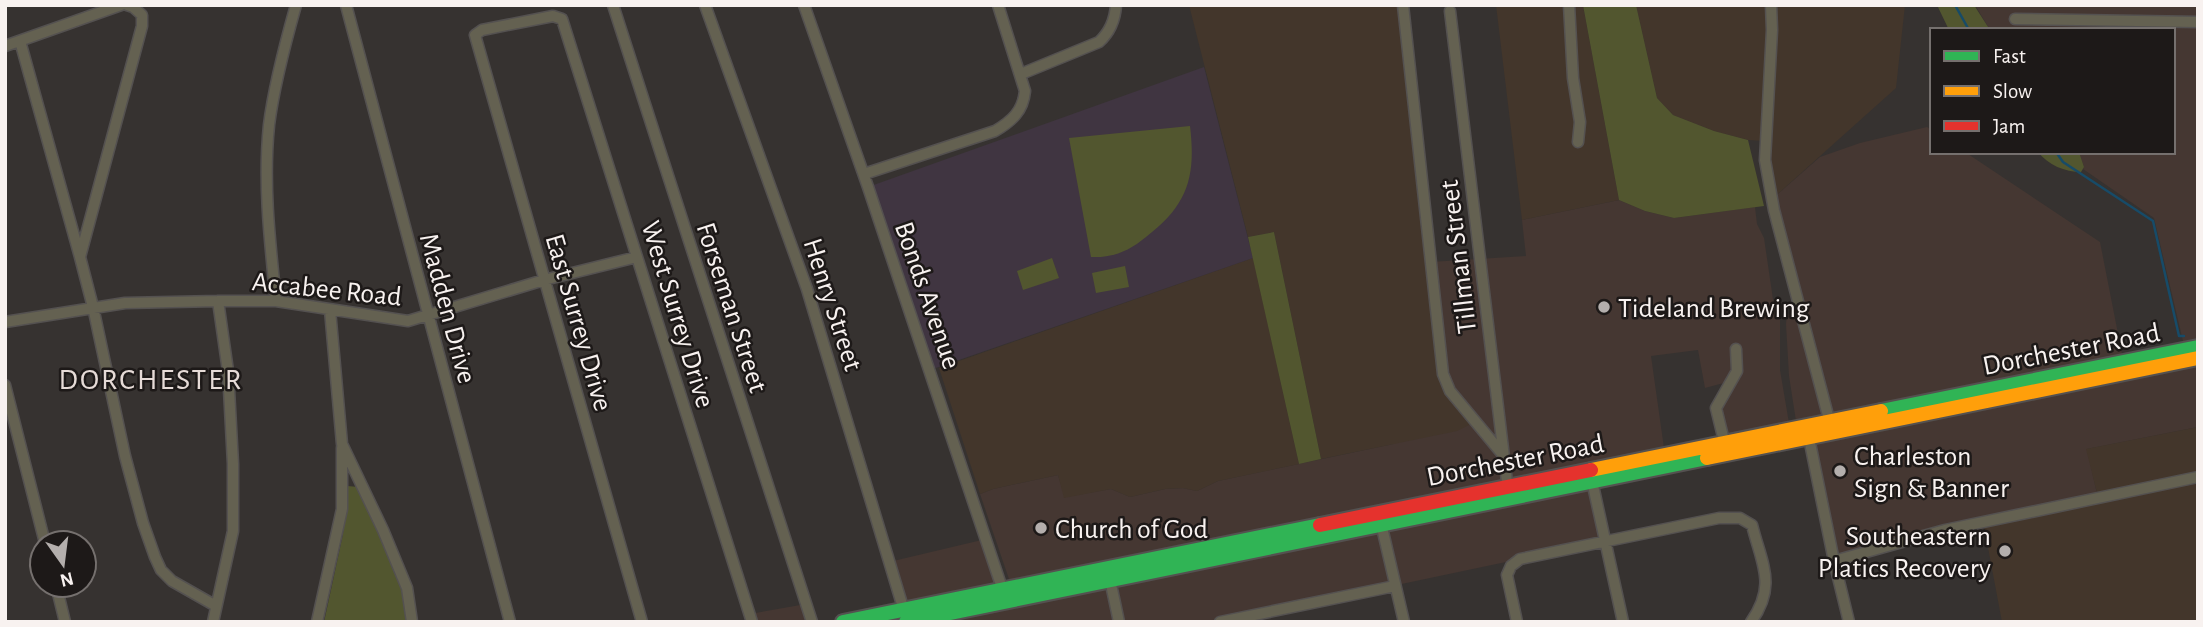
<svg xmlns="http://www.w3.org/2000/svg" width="2203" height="627" viewBox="0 0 2203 627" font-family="'Alegreya Sans',sans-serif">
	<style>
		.built { fill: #453732 }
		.industrial { fill: #43362b }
		.education { fill: #403541 }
		.green { fill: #52562f }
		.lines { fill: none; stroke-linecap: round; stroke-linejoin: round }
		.stream { stroke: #174b68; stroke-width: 2.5 }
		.street-casing { stroke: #545150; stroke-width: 13 }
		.fast-casing { stroke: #545150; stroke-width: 18 }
		.slow-casing { stroke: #545150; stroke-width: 18 }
		.jam-casing { stroke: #545150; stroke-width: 18 }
		.street { stroke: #646151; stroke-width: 10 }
		.fast { stroke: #30b455; stroke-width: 14 }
		.slow { stroke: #ff9f0a; stroke-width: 14 }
		.jam { stroke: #e5322d; stroke-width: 14 }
		.poi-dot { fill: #b4afad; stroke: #1d1918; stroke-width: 2.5 }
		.labels { text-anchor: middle; stroke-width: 5; stroke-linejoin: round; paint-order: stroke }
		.street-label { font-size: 28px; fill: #f8f2f0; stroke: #1d1918 }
		.poi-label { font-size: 28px; fill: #f8f2f0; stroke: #1d1918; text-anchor: start }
		.neighbourhood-label { font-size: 30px; letter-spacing: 2px; fill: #e6dbd7; stroke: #1d1918 }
	</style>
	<rect width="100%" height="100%" fill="#363230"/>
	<path class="built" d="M 1975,5 L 2198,5 L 2198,338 L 2183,341 L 2154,218 L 2083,169 L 2084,167 L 2079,152 L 2173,152 L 2173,30 L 1990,30 Z
		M 1927,127 L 1932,130 L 1932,152 L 1965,152 L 2100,242 L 2122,354 L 1796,421 L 1789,376 L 1786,324 L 1787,315 L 1800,312 L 1772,199 L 1820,157 L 1860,143 Z
		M 1619,200 L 1645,211 L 1674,218 L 1755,207 L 1757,224 L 1764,238 L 1774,306 L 1780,305 L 1780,370 L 1789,423 L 1723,436 L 1717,415 L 1731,381 L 1705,388 L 1698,350 L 1651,356 L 1664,448 L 1010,582 L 980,494 L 993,489 L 1058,475 L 1065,497 L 1111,489 L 1130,497 L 1165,489 L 1183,488 L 1197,491 L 1218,481 L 1393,444 L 1450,391 L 1430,262 L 1526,256 L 1522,220 Z
		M 2198,364 L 2198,427 L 2087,449 L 2098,498 L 1834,561 L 1810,443 Z
		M 1593,487 L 1606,541 L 1221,622 L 933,622 Z
		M 986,539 L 1001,584 L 902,604 L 889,562 Z
		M 806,604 L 812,622 L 752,622 L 750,614 Z"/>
	<path class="industrial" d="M 1189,5 L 1403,5 L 1443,374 L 1475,422 L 1457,431 L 1321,459 L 1274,232 L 1248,237 Z
		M 1496,5 L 1583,5 L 1619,200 L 1522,220 Z
		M 1636,5 L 1905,5 L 1896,88 L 1772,199 L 1765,141 L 1748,140 L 1714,131 L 1673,115 L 1657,98 Z
		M 1253,258 L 1299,464 L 1218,481 L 1197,491 L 1183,488 L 1165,489 L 1130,497 L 1111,489 L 1064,498 L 1058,475 L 993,489 L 980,494 L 939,368 Z
		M 2198,427 L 2198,622 L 2002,622 L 1983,521 L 2098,497 L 2086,449 Z"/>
	<path class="education" d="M 1204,67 L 1253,258 L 930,370 L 868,187 Z"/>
	<path class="green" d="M 1583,5 L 1636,5 L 1657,98 L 1673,115 L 1714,131 L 1748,140 L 1764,206 L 1674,218 L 1645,211 L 1619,200 Z
		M 1937,5 L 1974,5 L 1990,30 L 1949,30 Z
		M 1190,126 C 1196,177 1188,205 1146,237 C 1129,251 1113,258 1091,257 L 1069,138 Z
		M 2038,152 L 2079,152 L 2084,167 L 2081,172 C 2065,172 2048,165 2038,152 Z
		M 1274,232 L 1321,459 L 1299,464 L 1248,237 Z
		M 1052,258 L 1059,278 L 1023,290 L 1017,271 Z
		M 1125,266 L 1129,287 L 1096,293 L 1092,273 Z
		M 347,486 L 359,487 L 404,589 L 410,622 L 324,622 L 343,534 Z"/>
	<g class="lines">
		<path class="stream" d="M 1955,5 L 1969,30
			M 2056,152 L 2063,162 L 2153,221 L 2179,336 L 2184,336"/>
		<g class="street-casing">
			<path id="street" d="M 127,5 L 133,7 L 142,15 L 142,26 L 80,257 L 93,307 L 125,456 L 143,523 L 155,557 L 161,570 L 172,581 L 216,606
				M 346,5 L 510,622
				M 613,5 L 812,622
				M 705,5 L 807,289 L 905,614
				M 804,5 L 868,187 L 1004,594
				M 1403,5 L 1443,374 L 1450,391 L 1504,456
				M 1569,5 L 1573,78 L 1580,122 L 1578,142
				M 1771,5 L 1772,30 L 1765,160 L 1774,210 L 1831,427
				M 1450,11 L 1508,490
				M 2015,19 L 2198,22
				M 20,41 L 80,257
				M 5,46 L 121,5
				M 1021,74 L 1099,42 C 1110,32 1115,21 1116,5
				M 864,174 L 995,131 C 1012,121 1023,111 1025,91 L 998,5
				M 276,301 C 270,243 263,184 269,125 C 274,85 285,44 296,5
				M 330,310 L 342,444 L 383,530 L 407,588 L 412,622
				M 5,322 L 125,303 L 218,301 L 276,301 L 408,321 L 544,280 L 637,257
				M 5,385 L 45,543
				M 1808,433 L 1834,561 L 1849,622
				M 1726,449 L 1716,408 L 1737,371 L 1736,349
				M 1592,481 L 1623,622
				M 1380,519 L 1404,622
				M 1834,561 L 1945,530 L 2198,477
				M 1109,575 L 1119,622
				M 56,585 L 65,622
				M 213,622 L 233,531 L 233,464 L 228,371 L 218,301
				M 317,622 L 342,509 L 342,448
				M 642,622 L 475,35 L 482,30 L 553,16 L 562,19 L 752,622
				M 1220,622 L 1395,586
				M 1517,622 L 1507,575 L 1511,566 L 1520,559 L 1719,518 L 1740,518 L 1752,525 C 1762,565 1777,585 1751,622"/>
		</g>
		<g class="fast-casing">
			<path id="fast" d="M 1881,411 L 2198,347
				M 843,622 L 1320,525
				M 906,622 L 1707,458"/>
		</g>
		<g class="slow-casing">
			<path id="slow" d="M 1707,458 L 2198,358
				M 1591,470 L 1881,411"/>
		</g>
		<g class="jam-casing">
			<path id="jam" d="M 1320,525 L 1591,470"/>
		</g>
		<use href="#street" class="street"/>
		<use href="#fast" class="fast"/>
		<use href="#slow" class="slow"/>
		<use href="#jam" class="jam"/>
	</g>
	<g class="poi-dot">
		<circle cx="1604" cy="307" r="7"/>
		<circle cx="1840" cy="471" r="7"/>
		<circle cx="1041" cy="528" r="7"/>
		<circle cx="2005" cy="551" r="7"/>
	</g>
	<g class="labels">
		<g class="street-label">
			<text transform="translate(1457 257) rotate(-97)" y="10">Tillman Street</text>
			<text transform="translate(327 288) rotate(6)" y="10">Accabee Road</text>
			<text transform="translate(929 295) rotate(71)" y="10">Bonds Avenue</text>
			<text transform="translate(834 304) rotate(72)" y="10">Henry Street</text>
			<text transform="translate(733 307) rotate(72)" y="10">Forseman Street</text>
			<text transform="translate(449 308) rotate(75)" y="10">Madden Drive</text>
			<text transform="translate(679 314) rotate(73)" y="10">West Surrey Drive</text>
			<text transform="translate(580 322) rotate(74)" y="10">East Surrey Drive</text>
			<text transform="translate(2071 348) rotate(-11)" y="10">Dorchester Road</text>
			<text transform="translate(1515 459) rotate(-11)" y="10">Dorchester Road</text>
		</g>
		<g class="poi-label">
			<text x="1618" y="317">Tideland Brewing</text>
			<text x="1854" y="465">Charleston<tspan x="1854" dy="32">Sign &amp; Banner</tspan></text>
			<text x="1055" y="538">Church of God</text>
			<text x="1991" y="545" text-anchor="end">Southeastern<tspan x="1991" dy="32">Platics Recovery</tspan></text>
		</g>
		<g class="neighbourhood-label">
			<text x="151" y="389">DORCHESTER</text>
		</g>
	</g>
	<rect width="2203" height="627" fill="none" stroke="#f8f2f0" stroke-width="14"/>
	<rect x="1930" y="28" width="245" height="126" fill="#1d1918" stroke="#75706e" stroke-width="2"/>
	<rect x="1944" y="51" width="35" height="10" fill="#30b455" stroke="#75706e" stroke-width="2"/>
	<text x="1993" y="63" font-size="21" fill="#f8f2f0">Fast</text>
	<rect x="1944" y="86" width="35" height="10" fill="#ff9f0a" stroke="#75706e" stroke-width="2"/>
	<text x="1993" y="98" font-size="21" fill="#f8f2f0">Slow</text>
	<rect x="1944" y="121" width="35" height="10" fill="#e5322d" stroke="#75706e" stroke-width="2"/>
	<text x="1993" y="133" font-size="21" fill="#f8f2f0">Jam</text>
	<g transform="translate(63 564) rotate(166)"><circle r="33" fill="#1d1918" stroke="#75706e" stroke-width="2"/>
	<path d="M0-5L12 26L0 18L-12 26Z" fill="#b4afad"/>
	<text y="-10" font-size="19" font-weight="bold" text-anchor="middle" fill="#f8f2f0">N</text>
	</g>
</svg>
